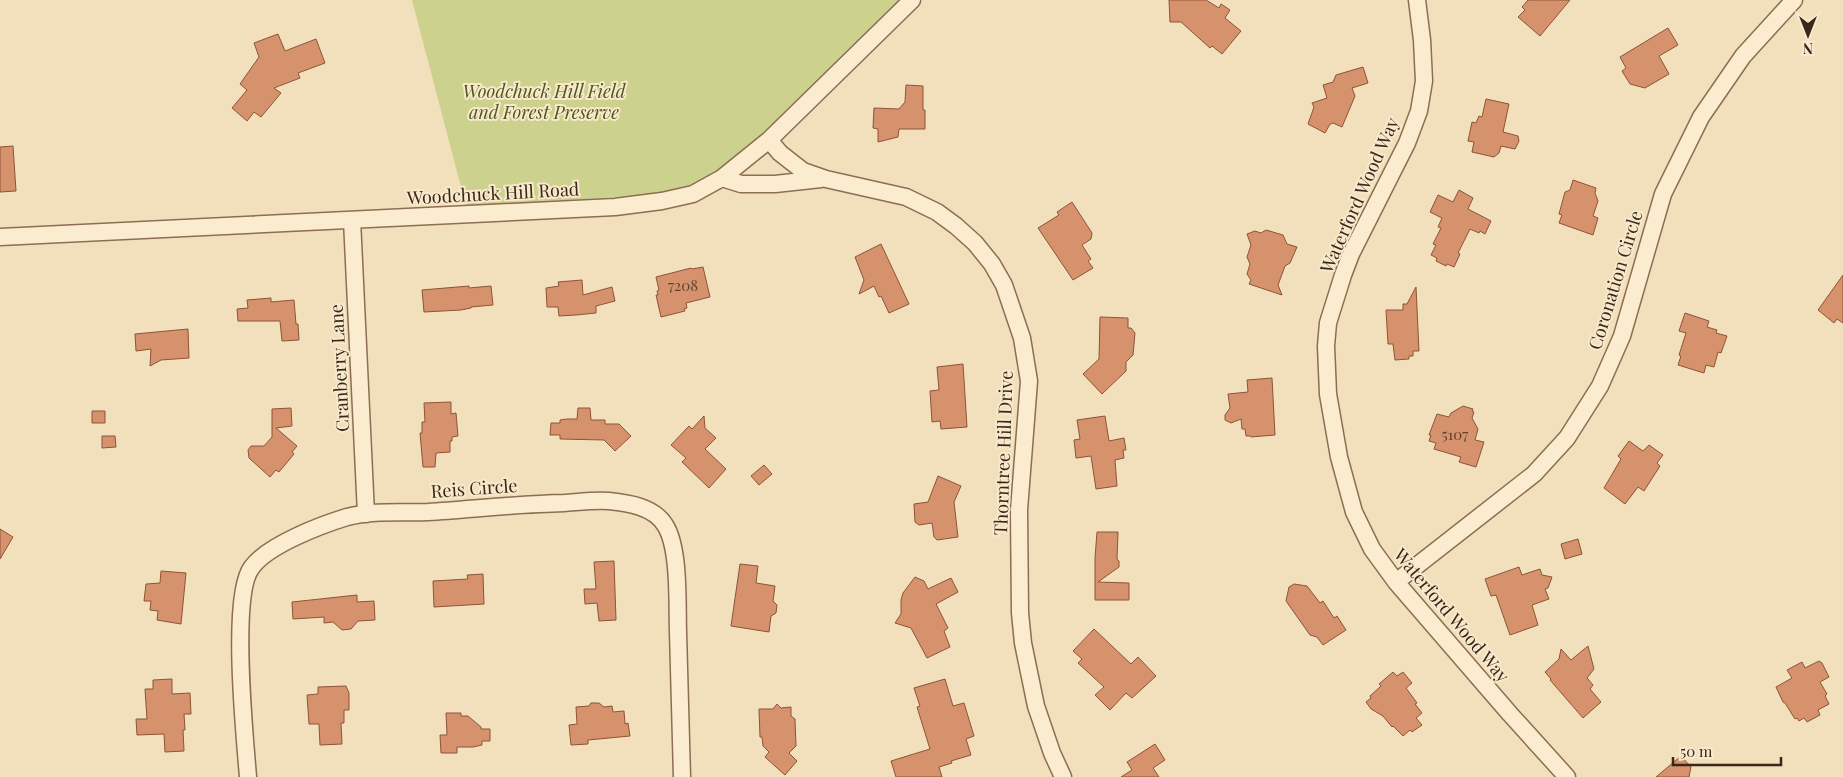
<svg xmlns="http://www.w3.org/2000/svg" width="1843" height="777" viewBox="0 0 1843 777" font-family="'Playfair Display',serif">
<rect width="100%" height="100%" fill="#f2dfbb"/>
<path fill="#cdd18e" d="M412,0H901L764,134L716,172L690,186L652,195L466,206Z"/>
<path fill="#d5926d" stroke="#8d5437" d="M1169,0H1206L1219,8L1221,4L1230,10L1225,18L1241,31L1222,54L1212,46L1210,48L1181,22H1170Z
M1528,0H1570L1540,36L1518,17L1525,10L1522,7Z
M1668,28L1678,45L1659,56L1669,74L1645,88L1630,84L1622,71L1626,68L1620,57Z
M278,34L285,51L316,39L325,63L298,73L300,78L274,88L281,93L261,117L254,112L247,121L232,108L247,90L240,84L259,57L254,43Z
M1363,67L1368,83L1352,88L1355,96L1342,127L1333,123L1331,124H1330L1325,133L1308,124L1314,107L1312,103L1327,98L1323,85L1333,82L1336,75Z
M906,85L923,86V110H925V129H899L898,137L878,142V129L873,128L874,108L899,109L905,102Z
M1486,99L1509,104L1503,132L1518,136L1519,141L1515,149L1501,146L1499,153L1494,157L1472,152L1474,142L1468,141L1472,122L1476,123L1479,116L1482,117Z
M13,146L16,191L0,192V147Z
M1573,180L1596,188L1595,193L1598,201L1593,216L1598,218L1593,235L1559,223L1562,215L1559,214L1565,192L1570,190Z
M1459,190L1473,198L1468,209L1491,221L1485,234L1480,231L1479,233L1470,229L1458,253L1460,254L1454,267L1447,264L1446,266L1436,261L1437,258L1431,255L1436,245L1433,244L1441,228L1438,227L1442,218L1430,212L1438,195L1453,202Z
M1072,202L1092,233L1091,239L1082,245L1091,259L1088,261L1093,268L1073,280L1038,228L1059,215L1057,212Z
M1266,230L1283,235L1287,244L1297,247L1290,263L1285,266L1278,285L1282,295L1249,284L1251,280L1247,274L1250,264L1247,257L1251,245L1247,234L1255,231L1261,233Z
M881,244L909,304L889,313L881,296L879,297L874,286L859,294L864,280L855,257Z
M703,267L710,297L686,303L687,308L684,309L685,311L661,317L656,295H658L657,291L659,290L656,277L691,268L692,269Z
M1843,275V323L1837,319L1834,323L1818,310Z
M582,280L583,295L612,287L615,301L596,306V313L576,315L559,316L558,307H547L546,288L559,286L558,282Z
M469,286V288L491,286L493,305L471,307V308L461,310L424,312L422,290Z
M1416,287L1419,351H1413V356H1409V359L1395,360L1393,344H1388L1386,310H1403V304H1407Z
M271,298V302L294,300L296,324H298L299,340L282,341L280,321H238L237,309L248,308L247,300Z
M1685,313L1709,321L1707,327L1717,330L1716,333L1727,336L1721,353L1718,352L1714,367L1706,365L1704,373L1678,365L1681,356L1679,355L1686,333L1679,331Z
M1100,317L1128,318V328H1131L1135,333L1133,355L1126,362V371L1102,394L1083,374L1099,359Z
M188,329L189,358L161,360L150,366L151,349L136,351L135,334Z
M963,364L967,427L941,429L940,421L932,422L930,391L939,390L937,367Z
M1272,378L1275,435L1251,437V436H1246L1245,429H1242L1241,419L1231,423L1225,420V415L1230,408L1228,394L1248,392L1247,380Z
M451,402V414L456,413L458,436L452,437V441H450V452L436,453L435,467H423L420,433H422V422H425L424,403Z
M1463,406L1473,409L1472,411L1474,412L1472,418L1478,429L1475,440L1484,442L1476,467L1459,462L1461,457L1434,449L1436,443L1429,441L1431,435H1429L1437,414L1449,417L1451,413Z
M291,408L292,426L276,428L297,446L292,452L294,454L279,472L276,470L270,477L249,458L248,450L251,446H264L272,437V409Z
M578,408H590L591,420H605V424H619L631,436L615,451L604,440L560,439V435H550L551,423H560V420L567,419H577Z
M92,411H105V423H92Z
M704,416L705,428L716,438L705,449L726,469L709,488L682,462L686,458L671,445L689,426L692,429Z
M1105,416L1109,441L1124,438L1126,450H1123L1124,458L1115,460L1117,486L1096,489L1091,456L1076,458L1074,440L1080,439L1077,420Z
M102,436H115L116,447L102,448Z
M1629,441L1643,451L1649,445L1663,455L1657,463L1660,466L1644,491L1638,487L1625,504L1604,488L1621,459L1618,456Z
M764,465L772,474L759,485L751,476Z
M938,476L961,486L954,502L958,537L937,540L934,537L932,523L919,525L915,522L914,504L928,502Z
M0,529L13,537L0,559Z
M1097,532H1118L1117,559L1119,561V567L1098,582L1129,583V600H1095V558Z
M1578,539L1582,554L1565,559L1561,544Z
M614,561L616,620L599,621L597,603L585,604L584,589H596L594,562Z
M740,564L758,566L756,583L775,586L773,601L777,605L776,613L771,616L769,632L731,626Z
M1519,567L1522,575L1540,569L1542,575L1552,577L1548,588L1545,589L1549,599L1532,605L1538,625L1510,635L1496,595L1491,596L1485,579Z
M161,571L186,573L181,624L157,620L158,611L150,610L151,601H144L146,584L160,583Z
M483,574L484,604L434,607L433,581L468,579L467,575Z
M915,577L924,581L928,589L951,578L958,592L936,604L948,628L944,631L950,647L927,658L911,628L895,623L901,614V600L903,593Z
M1294,584L1307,586L1320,603L1323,601L1334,618L1337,616L1346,630L1323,645L1317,637L1310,635L1286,601L1289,587Z
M357,595V602L374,601L375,620L358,621L351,629L342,630L333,622L324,623V617L293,619L292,602Z
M1094,629L1131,664L1138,657L1156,676L1132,698L1126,693L1110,710L1095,695L1104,687L1078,663L1082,659L1073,651Z
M1588,646L1594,669L1587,678L1593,685L1590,689L1601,702L1583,718L1550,680L1551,679L1545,672L1559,659L1561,649L1571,660Z
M1819,661L1822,663L1829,677L1820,682L1827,694L1825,696L1829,704L1818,710L1820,715L1807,722L1804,718L1799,721L1797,718L1795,719L1785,703L1783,702L1776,687L1792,678L1787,670L1802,662L1805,668Z
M1393,672L1397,676L1403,672L1412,683L1406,688L1417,703L1415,704L1422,713L1416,718L1422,725L1412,732L1410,730L1403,736L1393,726L1392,727L1383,716L1371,709L1366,702L1371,698L1370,696L1381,686L1379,684Z
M172,679V694L190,693L191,714H184L185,730H183L184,751L165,752L164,734L137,735L136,719H147L145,689H153V680Z
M945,679L953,706L964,703L974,736L966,739L971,755L951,761L952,763L939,767L942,777H896L891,761L930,749L917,707L920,706L914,688Z
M346,686L349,693V710H344V723H341L342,744L320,745L319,724H309L307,695L318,694V687Z
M591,703H599L604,707L612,706L613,712L624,711L625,724L628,723L630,736L588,740V744L571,745L569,725L577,724L576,707L589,706Z
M777,704L781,708L791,707V716L795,719L796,746L789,753L797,761L785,775L765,757L769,752L763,746L762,737H760L759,709H773Z
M446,713H461V716H468L481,727V729H490V741H482V745L473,747H457V753H441L440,735H447Z
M1155,744L1165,760L1153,768L1159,777H1121L1132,770L1127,762Z
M1681,756L1691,767L1689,777H1656Z"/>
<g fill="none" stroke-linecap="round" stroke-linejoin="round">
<g stroke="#8b6e53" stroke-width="19">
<path id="minor" d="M1417,0L1422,40L1424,81L1419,111L1407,143L1351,254L1343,275L1328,323L1326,346L1328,394L1339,457L1354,512L1372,549L1396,582L1510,714L1567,777
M769,140L780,153L803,171L826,179L906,197L937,212L956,226L975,243L992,264L1004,285L1022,338L1029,381L1019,510L1020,613L1023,643L1036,706L1052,753L1063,777
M722,178L741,184H775L821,179
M352,220L366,514
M0,237L615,207L662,201L693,194L722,178L769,140L912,0
M1396,582L1534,474L1567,438L1600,386L1622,336L1663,194L1701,117L1743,56L1794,0
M248,777C245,738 230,594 252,567C268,545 321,525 347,517C373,510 402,513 428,512C474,509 519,504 564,503C579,502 594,500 609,501C629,503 654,507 665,525C680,548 677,605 678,632C679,681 681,729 682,777"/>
</g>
<use href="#minor" stroke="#fceccf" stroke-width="16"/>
</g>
<g text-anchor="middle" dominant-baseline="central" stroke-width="4" stroke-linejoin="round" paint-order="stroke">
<g font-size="15" fill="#5f422f">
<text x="683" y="285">7208</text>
<text x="1455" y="434">5107</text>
</g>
<g font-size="18" font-style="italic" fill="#4c571e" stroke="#f9e9cb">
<text x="544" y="91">Woodchuck Hill Field<tspan x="544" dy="21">and Forest Preserve</tspan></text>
</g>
<g font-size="18" fill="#38271a" stroke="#f9e9cb">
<text transform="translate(493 193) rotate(-3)">Woodchuck Hill Road</text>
<text transform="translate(1359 195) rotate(-66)">Waterford Wood Way</text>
<text transform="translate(1615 280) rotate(-73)">Coronation Circle</text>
<text transform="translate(339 368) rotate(-93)">Cranberry Lane</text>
<text transform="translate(1003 453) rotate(-88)">Thorntree Hill Drive</text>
<text transform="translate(474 488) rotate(-4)">Reis Circle</text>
<text transform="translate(1452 615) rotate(50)">Waterford Wood Way</text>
</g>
</g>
<g transform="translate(1808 35) rotate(180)" stroke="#f9e9cb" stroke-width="4" paint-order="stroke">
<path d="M0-4L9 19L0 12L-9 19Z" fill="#38271a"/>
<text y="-8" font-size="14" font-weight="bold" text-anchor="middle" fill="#38271a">N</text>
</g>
<path d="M1673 757v8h108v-8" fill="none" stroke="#38271a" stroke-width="2.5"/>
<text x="1680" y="757" font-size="15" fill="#38271a" stroke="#f9e9cb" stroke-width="4" paint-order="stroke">50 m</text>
</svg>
